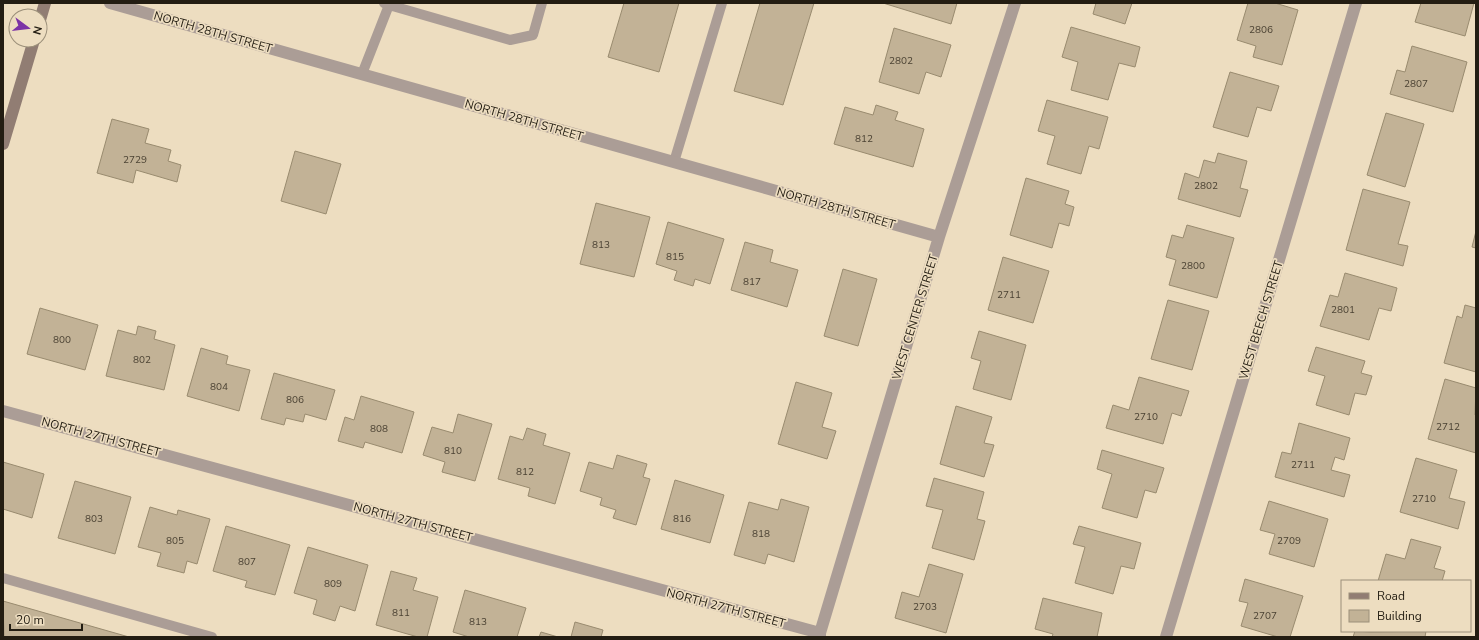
<svg xmlns="http://www.w3.org/2000/svg" width="1479" height="640" viewBox="0 0 1479 640" font-family="'Nunito Sans',sans-serif">
<rect width="100%" height="100%" fill="#edddc0"/>
<path fill="#c2b296" stroke="#998b6f" d="M624,3H679L659,72L608,57Z
M760,3H814L783,105L734,91Z
M883,3H957L951,24Z
M1096,3H1132L1125,24L1093,14Z
M1248,3H1275L1298,10L1282,65L1253,57L1256,46L1237,40Z
M1421,3H1474L1465,36L1415,22Z
M1071,27L1140,47L1135,67L1119,63L1108,100L1071,90L1078,62L1062,57Z
M894,28L951,45L941,77L926,72L919,94L879,82Z
M1412,46L1467,62L1453,112L1390,94L1397,70L1405,72Z
M1230,72L1279,86L1271,111L1257,107L1248,137L1213,127Z
M1047,100L1108,117L1099,149L1089,146L1081,174L1047,164L1055,136L1038,131Z
M876,105L898,112L895,120L924,129L913,167L834,144L845,107L873,115Z
M1386,113L1424,124L1405,187L1367,175Z
M112,119L149,129L145,143L171,150L168,161L181,165L177,182L136,170L133,183L97,173Z
M295,151L341,164L326,214L281,201Z
M1218,153L1247,161L1240,188L1248,190L1240,217L1178,199L1185,173L1199,178L1204,160L1215,163Z
M1026,178L1069,191L1065,204L1074,207L1069,226L1059,223L1052,248L1010,235Z
M1363,189L1410,202L1398,244L1408,246L1403,266L1346,250Z
M596,203L650,217L634,277L580,264Z
M668,222L724,239L710,284L695,279L693,286L674,280L677,271L656,264Z
M1187,225L1234,238L1217,298L1169,285L1176,260L1166,257L1172,235L1183,238Z
M1476,231V248L1472,247Z
M745,242L773,250L770,262L798,270L787,307L731,290Z
M1003,257L1049,271L1033,323L988,310Z
M843,269L877,279L858,346L824,336Z
M1345,273L1397,288L1391,311L1379,308L1369,340L1320,326L1330,295L1338,297Z
M1168,300L1209,311L1192,370L1151,359Z
M1465,305L1476,308V372L1444,363L1457,316L1462,318Z
M40,308L98,325L85,370L27,354Z
M138,326L156,331L154,339L175,345L164,390L106,376L118,330L136,335Z
M979,331L1026,345L1011,400L973,389L981,361L971,358Z
M1316,347L1365,361L1361,373L1372,376L1366,395L1355,393L1349,415L1316,405L1325,376L1308,371Z
M201,348L228,356L226,364L250,370L239,411L187,396Z
M274,373L335,390L326,420L305,414L303,422L286,418L284,425L261,419Z
M1139,377L1189,391L1181,416L1172,413L1163,444L1106,428L1113,405L1129,410Z
M1445,379L1476,388L1475,415H1476V453L1428,439Z
M796,382L832,393L822,427L836,431L827,459L778,444Z
M361,396L414,412L402,453L365,442L363,448L338,441L345,417L354,420Z
M956,406L992,417L984,443L994,445L984,477L940,464Z
M458,414L492,424L475,481L442,472L445,462L423,455L432,427L453,433Z
M1299,423L1350,438L1344,460L1335,457L1331,470L1350,475L1344,497L1275,477L1282,452L1291,454Z
M527,428L546,434L543,445L570,453L555,504L528,496L530,488L498,479L510,436L523,440Z
M1102,450L1164,468L1156,493L1145,490L1137,518L1102,508L1112,474L1097,469Z
M617,455L647,464L643,477L650,479L636,525L613,518L616,510L600,505L602,498L580,491L589,462L613,469Z
M1416,458L1457,470L1449,498L1465,502L1458,529L1400,512Z
M3,462L44,474L32,518L3,509Z
M934,478L984,492L977,519L985,521L974,560L932,548L943,510L926,506Z
M675,480L724,495L710,543L661,529Z
M75,481L131,497L115,554L58,538Z
M781,499L809,507L794,562L768,554L765,564L734,555L749,502L778,510Z
M1269,501L1328,519L1314,567L1269,554L1275,534L1260,530Z
M150,507L177,515L178,510L210,519L197,564L187,561L184,573L157,566L161,553L138,547Z
M226,526L290,545L275,595L245,587L247,581L213,571Z
M1079,526L1141,543L1134,569L1121,566L1113,594L1075,583L1085,547L1073,544Z
M1411,539L1441,547L1434,568L1445,571L1442,581H1378L1386,554L1405,559Z
M308,547L368,565L355,611L340,606L335,621L313,614L317,600L294,593Z
M929,564L963,574L946,633L895,618L902,592L919,597Z
M391,571L417,578L413,590L438,597L427,637H418L376,625Z
M1245,579L1303,596L1290,637H1278L1241,626L1248,603L1239,601Z
M465,590L526,608L517,637H469L453,632Z
M1043,598L1102,613L1097,637H1052L1053,634L1035,629Z
M3,601L129,637H4Z
M575,622L603,630L601,637H571Z
M1355,631L1371,632L1426,631L1425,637H1353Z
M541,632L558,637H539Z"/>
<g fill="none" stroke-linecap="round" stroke-linejoin="round">
<path stroke="#ab9d96" stroke-width="10" d="M388,3L389,5L510,40L533,35L542,3
M362,74L389,5L384,3
M674,162L722,3
M3,578L212,637"/>
<path stroke="#ab9d96" stroke-width="12" d="M110,3L939,237
M3,411L820,633
M820,637V633L939,237L1015,3
M1166,637L1356,3"/>
<path stroke="#917d73" stroke-width="12" d="M40,20L45,3
M3,144L34,40"/>
</g>
<g text-anchor="middle" dominant-baseline="central" stroke-width="3.5" stroke-linejoin="round" paint-order="stroke">
<g font-size="10" fill="#4b4233">
<text x="1261" y="30">2806</text>
<text x="901" y="61">2802</text>
<text x="1416" y="84">2807</text>
<text x="864" y="139">812</text>
<text x="135" y="160">2729</text>
<text x="1206" y="186">2802</text>
<text x="601" y="245">813</text>
<text x="675" y="257">815</text>
<text x="1193" y="266">2800</text>
<text x="752" y="282">817</text>
<text x="1009" y="295">2711</text>
<text x="1343" y="310">2801</text>
<text x="62" y="340">800</text>
<text x="142" y="360">802</text>
<text x="219" y="387">804</text>
<text x="295" y="400">806</text>
<text x="1146" y="417">2710</text>
<text x="1448" y="427">2712</text>
<text x="379" y="429">808</text>
<text x="453" y="451">810</text>
<text x="1303" y="465">2711</text>
<text x="525" y="472">812</text>
<text x="1424" y="499">2710</text>
<text x="94" y="519">803</text>
<text x="682" y="519">816</text>
<text x="761" y="534">818</text>
<text x="175" y="541">805</text>
<text x="1289" y="541">2709</text>
<text x="247" y="562">807</text>
<text x="333" y="584">809</text>
<text x="925" y="607">2703</text>
<text x="401" y="613">811</text>
<text x="1265" y="616">2707</text>
<text x="478" y="622">813</text>
</g>
<g font-size="12" fill="#231d12" stroke="#edddc0">
<text transform="translate(213 32) rotate(16)">NORTH 28TH STREET</text>
<text transform="translate(524 120) rotate(16)">NORTH 28TH STREET</text>
<text transform="translate(836 208) rotate(16)">NORTH 28TH STREET</text>
<text transform="translate(915 317) rotate(-73)">WEST CENTER STREET</text>
<text transform="translate(1261 320) rotate(-73)">WEST BEECH STREET</text>
<text transform="translate(101 437) rotate(15)">NORTH 27TH STREET</text>
<text transform="translate(413 522) rotate(15)">NORTH 27TH STREET</text>
<text transform="translate(726 608) rotate(15)">NORTH 27TH STREET</text>
</g>
</g>
<rect width="1479" height="640" fill="none" stroke="#231d12" stroke-width="8"/>
<rect x="1341" y="580" width="130" height="52" fill="#edddc0" stroke="#9c907a"/>
<rect x="1349" y="593" width="20" height="6" fill="#917d73" stroke="#9c907a"/>
<text x="1377" y="600" font-size="12" fill="#231d12">Road</text>
<rect x="1349" y="610" width="20" height="12" fill="#c2b296" stroke="#9c907a"/>
<text x="1377" y="620" font-size="12" fill="#231d12">Building</text>
<g transform="translate(28 28) rotate(105)"><circle r="19" fill="#edddc0" stroke="#9c907a"/>
<path d="M0-3L7 15L0 10L-7 15Z" fill="#7c33a6"/>
<text y="-6" font-size="11" font-weight="bold" text-anchor="middle" fill="#231d12">N</text>
</g>
<path d="M10 624v6h72v-6" fill="none" stroke="#231d12" stroke-width="2"/>
<text x="16" y="624" font-size="12" fill="#231d12" stroke="#edddc0" stroke-width="3" paint-order="stroke">20 m</text>
</svg>
